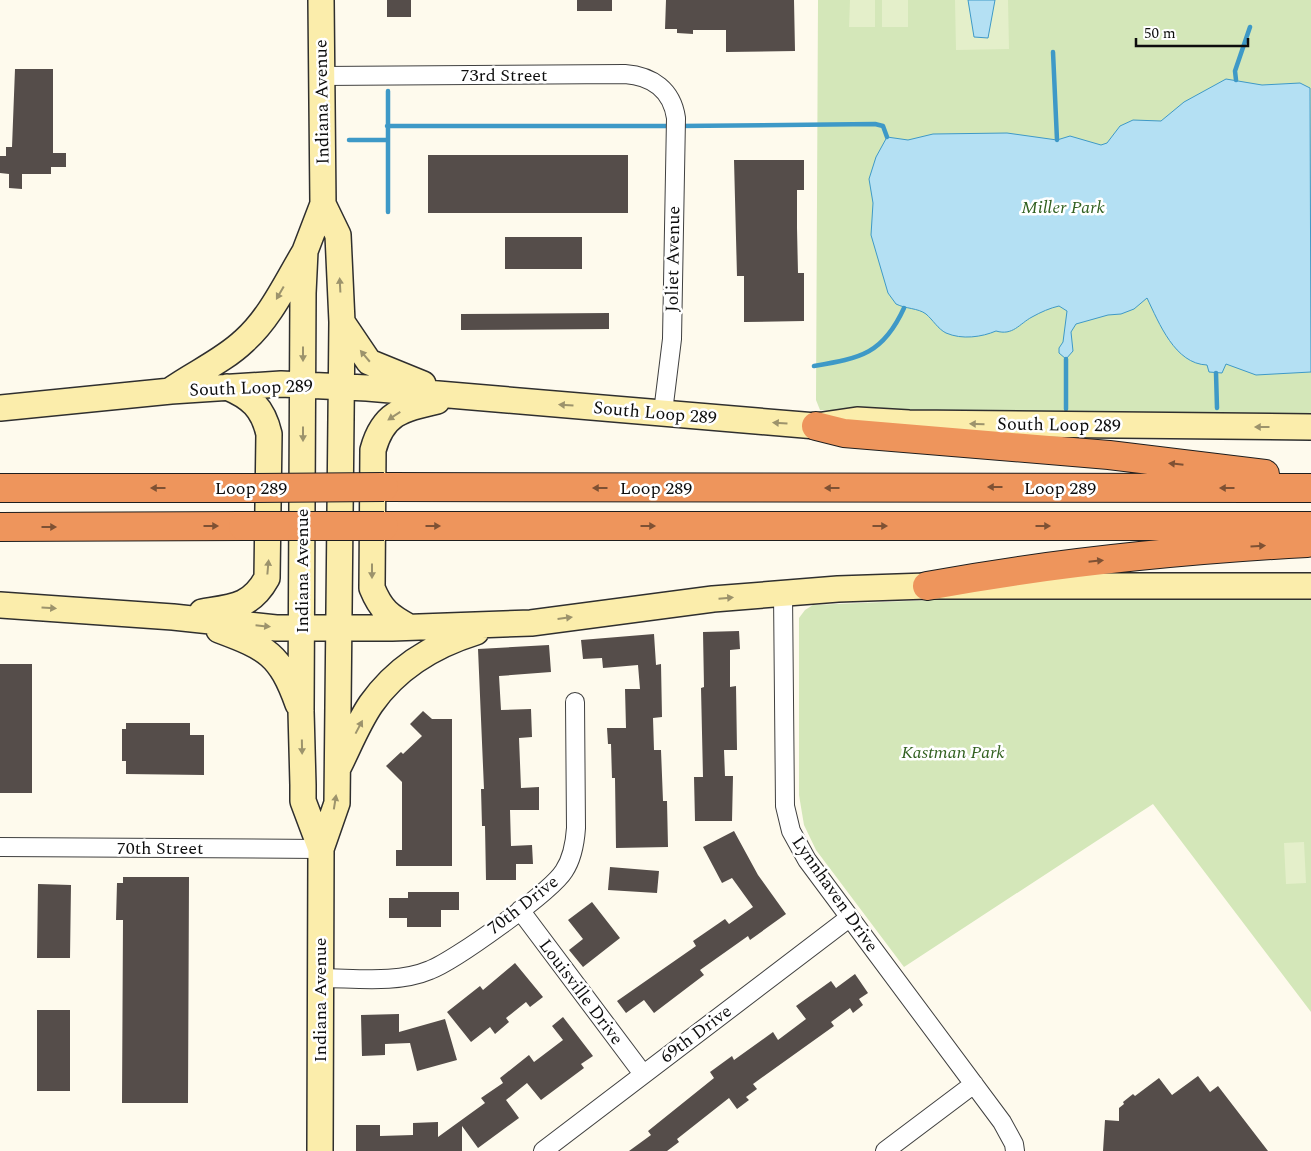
<svg xmlns="http://www.w3.org/2000/svg" width="1311" height="1151" viewBox="0 0 1311 1151" font-family="Spectral,serif">
<rect width="100%" height="100%" fill="#fefaed"/>
<path fill="#d4e7b9" d="M818,0H1311V414H909L820,410L816,400Z
M931,600H1311V1012L1153,804L904,967L816,850L804,825L799,795V618L805,610L813,605Z"/>
<path fill="#e4efca" d="M850,0H875V27H849Z
M882,0H908V27H882Z
M955,0H1008L1009,49L956,50Z
M1304,842L1306,883L1286,884L1284,843Z"/>
<path fill="#b4e0f3" stroke="#3e99c7" d="M968,0H995L988,38L974,37Z
M1226,79L1262,85L1300,83L1310,88L1311,372L1256,375L1226,364L1222,373L1209,372L1207,365C1175,364 1159,323 1147,298L1134,309L1121,314L1108,315L1076,324L1071,332L1073,351L1066,359L1059,353V348L1063,342L1067,311L1059,306C1050,308 1041,312 1032,317C1019,324 1013,336 996,331C982,337 962,340 946,333C938,329 933,320 926,314C918,308 906,309 896,304L888,293L871,235L873,203L869,179L876,157L887,137L908,140L933,134L1007,133L1057,140L1070,136L1101,145L1107,143L1120,126L1133,120L1161,121L1184,102Z"/>
<g fill="none" stroke-linecap="round" stroke-linejoin="round">
<path stroke="#3e99c7" stroke-width="4.5" d="M1053,52L1057,140
M1236,80L1235,71L1250,27
M388,91V212
M387,126H671
M679,126L875,124L883,126L887,137
M349,140H387
M1066,359V409
M814,366C861,358 883,354 904,308
M1216,373L1217,408"/>
</g>
<path fill="#554d4a" d="M387,0H411V17H387Z
M577,0H612V11H577Z
M666,0H794L795,51L726,52V30H693V34L677,33V29H665Z
M15,69H53V153H66V167H51V174H22V189L9,188V174L0,173V156H6V147H12Z
M428,155H628V213H428Z
M734,160H804V190H797V228L798,273H804V321L744,322V276H737Z
M505,237H582V269H505Z
M609,313V329L461,330V314Z
M739,631L740,649L730,650V687L736,686L737,750H724L725,776H733L732,821H695L694,777H703L701,688L704,687L703,632Z
M654,634L656,665L661,664L662,717L653,718L654,750H661L663,801H667L668,847L616,848L615,778H612L611,744H608L607,728H626L625,689H640L638,665L603,668L602,658L583,659L581,640Z
M549,645L551,672L499,676L501,710L531,709L532,737L519,738L521,788L539,787V810H510L511,846L532,845L533,864H516V880H486L485,826H482L481,789H484L478,649Z
M0,664H32V793H0Z
M423,711L432,719H452V866H396V850H402V782L386,766L401,752L403,754L422,736L410,724Z
M126,723H190V735H204V775L126,774V761H122V729H126Z
M734,831L758,875L786,914L750,940L748,936L700,970L704,975L654,1013L644,1000L626,1013L617,1001L696,946L693,941L725,919L729,924L753,907L732,878L722,883L703,847Z
M610,867L659,871L657,893L608,890Z
M123,877H189L188,1103H122L123,920H116L117,883H123Z
M38,884L71,885L70,958H37Z
M408,892H459V910H441V927H407V918H389V898H408Z
M592,902L620,938L583,967L569,950L583,939L568,920Z
M515,963L543,997L530,1007L526,1002L506,1018L509,1022L495,1034L490,1027L471,1042L447,1012L480,986L483,990Z
M855,974L868,993L859,999L863,1005L853,1013L850,1008L831,1022L834,1026L753,1084L757,1089L746,1097L749,1100L737,1109L729,1098L677,1139L679,1142L667,1151H629L651,1135L648,1131L714,1078L710,1072L732,1056L734,1060L773,1032L778,1040L806,1019L796,1006L831,981L836,988Z
M37,1010H70V1091H37Z
M399,1014V1032L445,1019L457,1060L417,1071L410,1043L385,1044V1055L362,1056L361,1015Z
M563,1017L593,1056L581,1064L584,1068L541,1100L527,1083L506,1100L519,1118L478,1148L462,1126V1151H356V1125H380V1136L413,1135V1123L438,1122V1137L485,1103L481,1098L503,1083L500,1078L529,1055L534,1062L563,1040L552,1026Z
M1198,1076L1210,1092L1218,1086L1268,1151H1103L1105,1120L1119,1121V1108L1124,1104L1123,1102L1133,1094L1135,1096L1159,1078L1172,1095Z"/>
<g fill="none" stroke-linecap="round" stroke-linejoin="round">
<g stroke="#404040" stroke-width="20">
<path id="street" d="M321,76L625,74C652,76 672,90 676,118L672,339L663,412
M783,593L785,806L791,831L807,860L1002,1122L1014,1144L1015,1151
M0,847L321,849
M520,910L643,1074
M320,978C355,978 397,984 430,970C454,961 551,892 564,871C572,859 575,843 576,828L575,702
M543,1151L849,918
M885,1151L974,1084"/>
</g>
<g stroke="#2f2f2f" stroke-width="28">
<path id="secondary" d="M342,322L369,362L423,384
M171,390C195,373 223,361 244,341C270,318 286,283 304,253
M0,408L171,391L281,384L367,388L816,426L857,420L909,423L1311,427
M0,605L173,617L276,628H392L531,623L713,599L838,589L927,586H1311
M202,612C233,607 251,607 267,578L269,434C263,408 251,397 227,387
M409,627C389,616 381,610 372,588L373,450C383,413 402,409 437,401
M219,630C267,648 280,654 298,704
M339,766C349,746 358,723 371,704C397,667 434,645 476,632
M321,849L303,801V785L301,711L303,293L305,251L323,204L321,0
M320,1151L321,849L337,803L342,322L338,235L323,204"/>
</g>
<g stroke="#1e1e1e" stroke-width="30">
<path id="highway" d="M816,426L844,433L1109,455L1265,474
M384,487L1311,488
M0,488H242
M384,526H1311
M0,527L243,526
M927,586C1052,563 1180,550 1307,543"/>
</g>
<use href="#street" stroke="#fff" stroke-width="18"/>
<use href="#secondary" stroke="#fbedab" stroke-width="25"/>
<use href="#highway" stroke="#ee955c" stroke-width="28"/>
<g stroke="#1e1e1e" stroke-width="30" stroke-linecap="butt">
<path id="highway-bridge" d="M242,488L384,487
M243,526H384"/>
</g>
<use href="#highway-bridge" stroke="#ee955c" stroke-width="28"/>
</g>
<defs><path id="oneway-solid" d="M-6-.8H1V-3.2L6.5 0L1 3.2V.8H-6Z" transform="scale(1.25)"/></defs>
<g fill="#9c936c">
<use href="#oneway-solid" transform="translate(340 285) rotate(-93)"/>
<use href="#oneway-solid" transform="translate(280 293) rotate(120)"/>
<use href="#oneway-solid" transform="translate(303 354) rotate(90)"/>
<use href="#oneway-solid" transform="translate(365 356) rotate(-130)"/>
<use href="#oneway-solid" transform="translate(566 405) rotate(-176)"/>
<use href="#oneway-solid" transform="translate(394 416) rotate(147)"/>
<use href="#oneway-solid" transform="translate(780 423) rotate(-176)"/>
<use href="#oneway-solid" transform="translate(977 424) rotate(-179)"/>
<use href="#oneway-solid" transform="translate(1262 427) rotate(180)"/>
<use href="#oneway-solid" transform="translate(303 434) rotate(90)"/>
<use href="#oneway-solid" transform="translate(268 567) rotate(-85)"/>
<use href="#oneway-solid" transform="translate(372 571) rotate(90)"/>
<use href="#oneway-solid" transform="translate(726 598) rotate(-5)"/>
<use href="#oneway-solid" transform="translate(49 608) rotate(4)"/>
<use href="#oneway-solid" transform="translate(565 618) rotate(-7)"/>
<use href="#oneway-solid" transform="translate(263 626) rotate(6)"/>
<use href="#oneway-solid" transform="translate(359 727) rotate(-62)"/>
<use href="#oneway-solid" transform="translate(302 747) rotate(89)"/>
<use href="#oneway-solid" transform="translate(335 802) rotate(-81)"/>
</g>
<g fill="#7e5134">
<use href="#oneway-solid" transform="translate(1176 464) rotate(-174)"/>
<use href="#oneway-solid" transform="translate(995 487) rotate(180)"/>
<use href="#oneway-solid" transform="translate(158 488) rotate(180)"/>
<use href="#oneway-solid" transform="translate(600 488) rotate(-180)"/>
<use href="#oneway-solid" transform="translate(832 488) rotate(180)"/>
<use href="#oneway-solid" transform="translate(1227 488) rotate(180)"/>
<use href="#oneway-solid" transform="translate(211 526)"/>
<use href="#oneway-solid" transform="translate(433 526)"/>
<use href="#oneway-solid" transform="translate(648 526)"/>
<use href="#oneway-solid" transform="translate(880 526)"/>
<use href="#oneway-solid" transform="translate(1043 526)"/>
<use href="#oneway-solid" transform="translate(49 527)"/>
<use href="#oneway-solid" transform="translate(1258 546) rotate(-3)"/>
<use href="#oneway-solid" transform="translate(1096 561) rotate(-6)"/>
</g>
<g text-anchor="middle" dominant-baseline="central" stroke-width="5" stroke-linejoin="round" paint-order="stroke">
<g font-size="18" fill="#0d0d0d" stroke="#fff">
<text x="504" y="75">73rd Street</text>
<text transform="translate(322 102) rotate(-91)">Indiana Avenue</text>
<text transform="translate(673 259) rotate(-89)">Joliet Avenue</text>
<text transform="translate(251 388) rotate(-2)">South Loop 289</text>
<text transform="translate(655 413) rotate(5)">South Loop 289</text>
<text transform="translate(1059 425) rotate(1)">South Loop 289</text>
<text x="251" y="488">Loop 289</text>
<text x="656" y="488">Loop 289</text>
<text x="1060" y="488">Loop 289</text>
<text transform="translate(302 571) rotate(-90)">Indiana Avenue</text>
<text x="160" y="848">70th Street</text>
<text transform="translate(835 894) rotate(55)">Lynnhaven Drive</text>
<text transform="translate(523 905) rotate(-38)">70th Drive</text>
<text transform="translate(581 992) rotate(53)">Louisville Drive</text>
<text transform="translate(320 1000) rotate(-90)">Indiana Avenue</text>
<text transform="translate(696 1034) rotate(-37)">69th Drive</text>
</g>
<g font-size="18" font-style="italic" fill="#326120" stroke="#fff">
<text x="1063" y="207">Miller Park</text>
<text x="953" y="752">Kastman Park</text>
</g>
</g>
<path d="M1136 38v8h112v-8" fill="none" stroke="#0d0d0d" stroke-width="2.5"/>
<text x="1144" y="38" font-size="15" fill="#0d0d0d" stroke="#ffffff" stroke-width="4" paint-order="stroke">50 m</text>
</svg>
